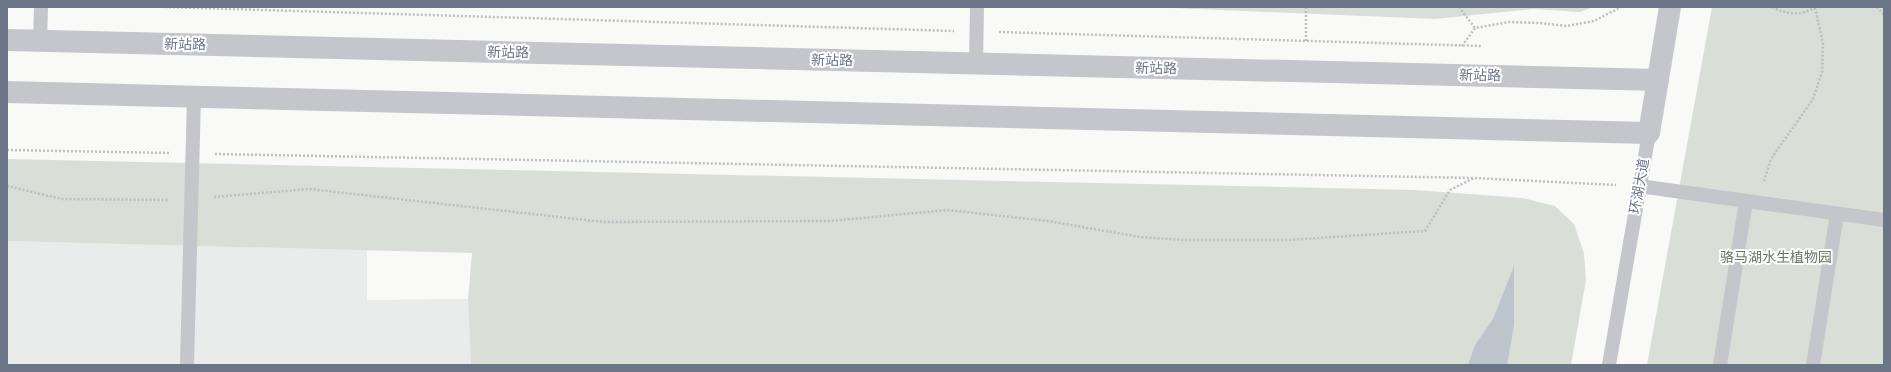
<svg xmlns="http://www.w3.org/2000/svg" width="1891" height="372" viewBox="0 0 1891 372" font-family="'PT Sans Narrow','Noto Sans SC',sans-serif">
<rect width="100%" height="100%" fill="#f9faf8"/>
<path fill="#eaebeb" d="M7,241L367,250V300L468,299L471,365H7Z"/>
<path fill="#d9ded7" d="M1150,7H1593L1580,12L1533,9L1435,19Z
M1712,7H1884V365H1647Z
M7,159L1415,190L1523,198L1555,206L1574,224L1584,253L1586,280L1571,365H471L468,299L472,253L7,241Z"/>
<path fill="#bdc4cb" d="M1514,266V325L1507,365H1468L1475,345L1493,319Z"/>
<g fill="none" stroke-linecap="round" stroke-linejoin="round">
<path stroke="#bcbec1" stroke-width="2.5" stroke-dasharray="2 2" stroke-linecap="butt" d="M165,7L954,31
M1187,7H1194
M1459,7L1475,28
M1772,7C1788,15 1801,16 1816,7
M1877,7L1884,15
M999,32L1482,46
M1306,41V7
M1462,46L1475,28L1509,22L1540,23L1567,26L1594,21L1621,7
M7,150L170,153
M215,154L1474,178
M1764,181L1771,159L1813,99L1822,72L1823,43L1815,8
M7,186L62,199L169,200
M214,197L309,189L604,222L830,221L947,210L1048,221L1140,237L1184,240H1287L1425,231L1450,190L1474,178L1616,185"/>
<path stroke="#c4c6cb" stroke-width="14" d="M40,41L41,7
M976,63L977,7
M1639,186L1884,220
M187,365L194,97
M1609,365L1649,133
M1720,365L1746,201
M1813,365L1837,214"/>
<path stroke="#c4c6cb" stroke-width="22" d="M7,40L1658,80
M7,92L1649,133L1670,7"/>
</g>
<g text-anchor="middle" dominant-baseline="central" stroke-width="4" stroke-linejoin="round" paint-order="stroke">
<g font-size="14" fill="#6b7587" stroke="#fff">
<text transform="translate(185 44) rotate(1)">新站路</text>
<text transform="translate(508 52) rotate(1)">新站路</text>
<text transform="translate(832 60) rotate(1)">新站路</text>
<text transform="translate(1156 68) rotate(1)">新站路</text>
<text transform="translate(1480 75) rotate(1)">新站路</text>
<text transform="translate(1639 186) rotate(-80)">环湖大道</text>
</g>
<g font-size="14" fill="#667965" stroke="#fff">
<text x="1776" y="257">骆马湖水生植物园</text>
</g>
</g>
<rect width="1891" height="372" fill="none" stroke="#6b7587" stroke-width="16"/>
</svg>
